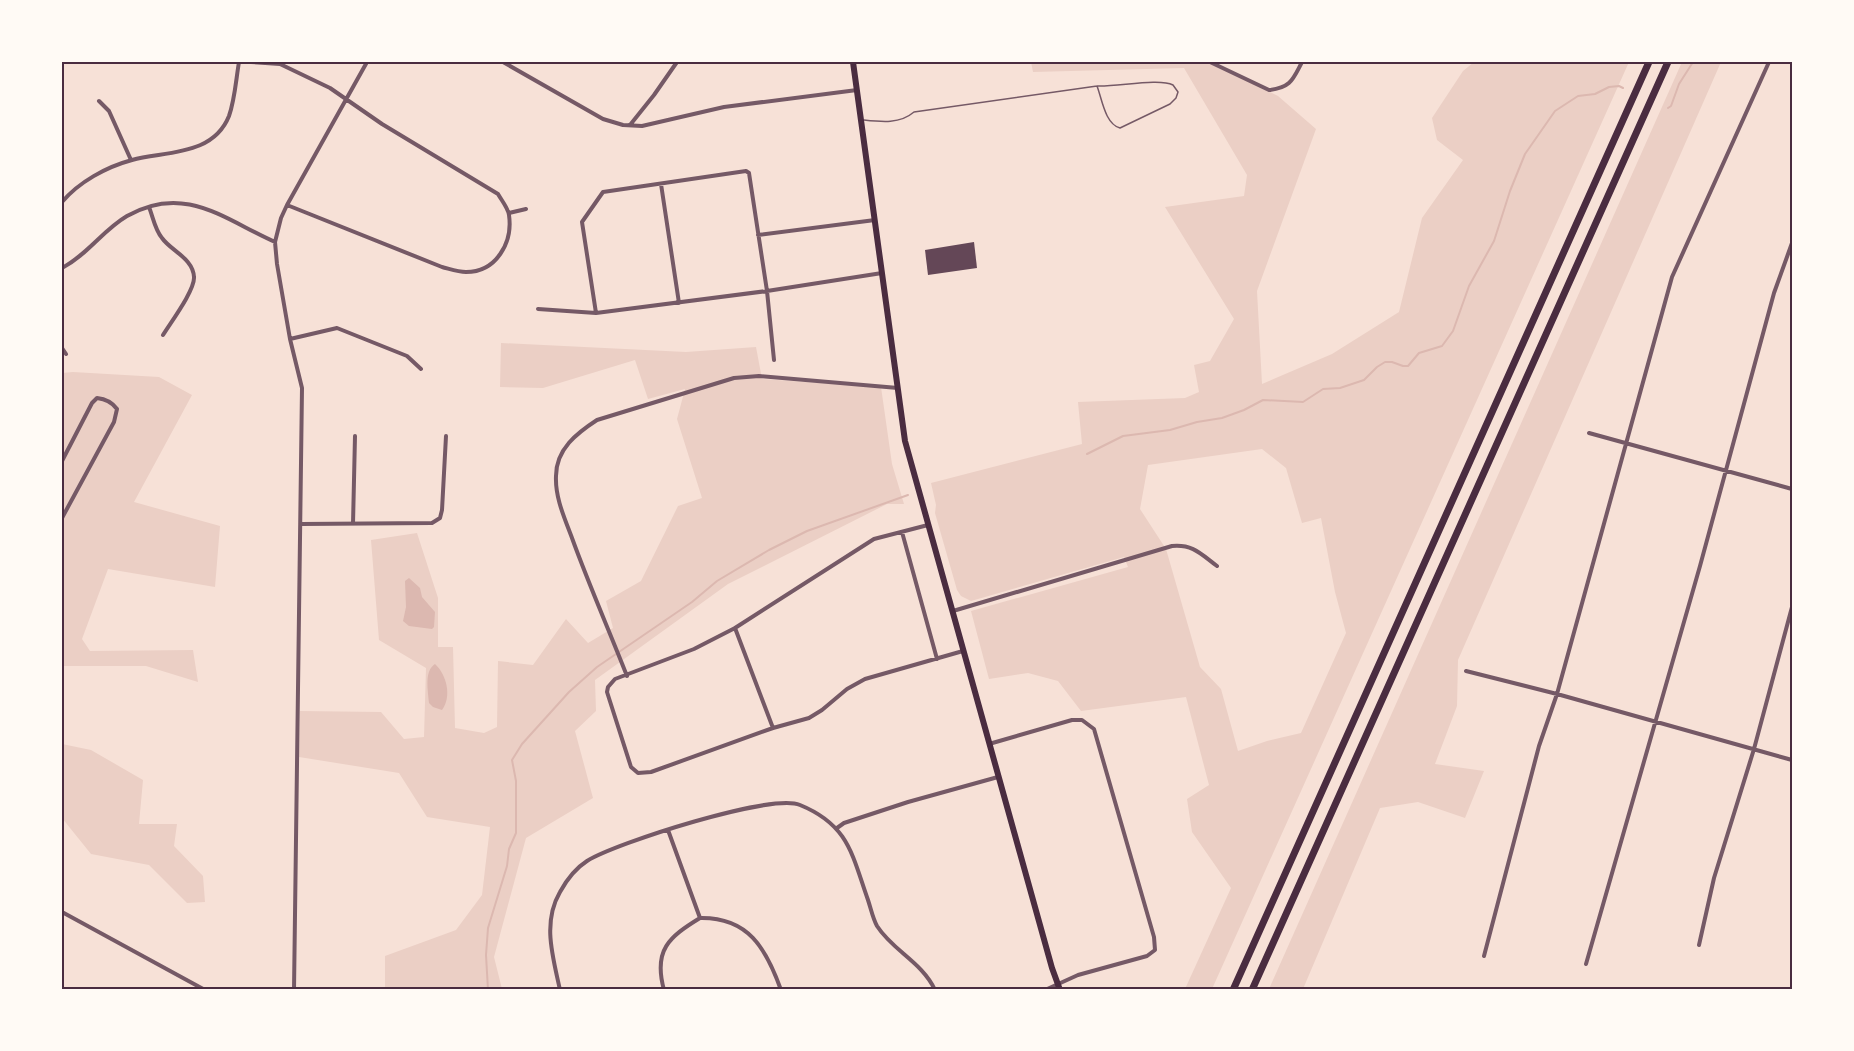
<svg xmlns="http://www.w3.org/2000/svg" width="1854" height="1051" viewBox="0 0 1854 1051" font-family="'Golos Text',sans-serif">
<rect width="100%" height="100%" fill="#f7e1d7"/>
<path fill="#ebcfc5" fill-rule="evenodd" d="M1031,62H1208L1278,96L1316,129L1257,291L1262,384L1332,354L1399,312L1422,218L1463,160L1437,140L1432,118L1463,71L1474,62H1629L1212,989H1185L1231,888L1192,832L1187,799L1209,785L1186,697L1081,711L1058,681L1028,673L989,679L971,611L1128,567L1124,557L971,601L961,596L957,590L935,513L936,505L931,483L1082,444L1078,402L1185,398L1199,392L1194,365L1210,361L1234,319L1165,207L1244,196L1247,175L1184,68L1033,72ZM1262,449L1286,468L1302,523L1321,518L1335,592L1346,633L1301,733L1267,741L1238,751L1221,689L1200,667L1166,549L1140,509L1148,465Z
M1682,62H1721L1458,660L1457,706L1435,764L1484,771L1465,818L1418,802L1380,808L1303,989H1269Z
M501,343L686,352L756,347L762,379L881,387L892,464L904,504H887L728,584L595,680L596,711L575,731L593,798L526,838L494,957L502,989H385V956L456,930L482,895L490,827L427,817L399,773L299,757L300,711L381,712L404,739L424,737L426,668L379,640L371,540L417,533L438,598V647H453L455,728L484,733L497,727L498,661L533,665L566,619L588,643L613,628L606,601L641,581L678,506L702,498L677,419L685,389L648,399L635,360L543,388L500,387Z
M73,372L159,377L192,395L134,502L220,526L215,587L108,569L82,639L90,651L193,650L198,682L146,666H62V373Z
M62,744L91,750L143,780L139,824H177L174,846L203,876L205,902L187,903L149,865L91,854L62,818Z"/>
<path fill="#dcb8b0" d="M409,578L420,588L422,597L435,612L434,627L432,629L409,626L403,621L406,607L405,581Z
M435,664C447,675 452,697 442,710L433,707L429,703C428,690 424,671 435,664Z"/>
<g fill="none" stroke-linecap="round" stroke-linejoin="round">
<path stroke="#dcb8b0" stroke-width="2" d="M1668,108L1671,106L1679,84L1693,62
M1087,454L1123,436L1170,430L1197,422L1222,418L1244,410L1263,400L1303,402L1323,389L1340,388L1364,380L1377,367L1385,362H1392L1403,366H1408L1419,353L1442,346L1453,331L1469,286L1494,241L1510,191L1525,154L1555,111L1578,96L1595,94L1609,87L1619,86L1623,88
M488,990L486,955L488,928L507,866L509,849L516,833V781L512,760L522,744L569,692L597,667L692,602L717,581L769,550L807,531L908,495"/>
</g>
<path fill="#644757" d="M974,242L977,268L928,275L925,250Z"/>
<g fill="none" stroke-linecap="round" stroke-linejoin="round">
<path stroke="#755966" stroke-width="1.5" d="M864,120C882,122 900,124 914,112L1097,86C1117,87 1159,78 1173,85L1178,92L1176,98L1170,104L1120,128C1105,124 1102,99 1097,86"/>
<path stroke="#755966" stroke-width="4" d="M251,62L280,64L330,88L382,124L498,194C502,201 508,208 509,215C513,243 496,272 466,272C458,272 450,269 442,267L287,205
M503,62L603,119L623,125L642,126L724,107L857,90
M1210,62L1269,90C1291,88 1293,79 1302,62
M99,101L109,111L131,160
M630,125L654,95L677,62
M661,184L679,303
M62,202C79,182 106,167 132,160C166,151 213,156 229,116C235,99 236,79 239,62
M149,207C153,217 155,230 162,238C171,251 193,258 194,277C195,290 171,322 163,335
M509,213L526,209
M758,235L875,220
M62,268C87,255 103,230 127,216C185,183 225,220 275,242
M538,309L596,313L767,291L882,273
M596,313L582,222L603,192L746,171L749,173L767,291L774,360
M290,339L337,328L407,356L421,369
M62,348L66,354
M1589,433L1792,489
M62,461L92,403L97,398C106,399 112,402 117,409L114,422L62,518
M301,524L432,523L440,518L442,510L446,436
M353,524L355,436
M902,532L937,659
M953,611L1172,546C1193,544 1201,554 1217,566
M735,628L694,649L615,679L608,687L607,692L631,767L638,773L651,772L773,728L809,718L822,710L847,689L865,679L963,651
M1466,671L1557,694L1792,760
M627,676C609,630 589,585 572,538C565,519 555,498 556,476C556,449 577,433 597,420L734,378L759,376L898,388
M773,728L735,628L874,539L928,525
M989,744L1072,720H1082L1094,729L1154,937L1155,950L1147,956L1078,975L1045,990
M837,828L844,823L908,802L998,777
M668,830L700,918
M62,912L205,990
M700,918C748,917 766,948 781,990
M1699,945L1714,878L1754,749L1792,607
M1484,956L1539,746L1557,694L1672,277L1769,62
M1586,964L1700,566L1774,293L1792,243
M294,990L302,388L290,339L277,264L275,242L281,218L287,205L367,62
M560,990C553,957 542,923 560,892C566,881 576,868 587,861C616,843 771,793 800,805C849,825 852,855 868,900C871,909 873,919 877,926C893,951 922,962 935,990
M664,990C653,950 669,937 700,918"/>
<path stroke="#4a2c40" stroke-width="6" d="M853,62L905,441L1052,968L1060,990"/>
<path stroke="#4a2c40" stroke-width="7" d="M1233,990L1649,62
M1252,990L1668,62"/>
</g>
<rect width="1854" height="1051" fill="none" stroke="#fffaf5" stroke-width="126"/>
<rect x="63" y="63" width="1728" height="925" fill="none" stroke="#4a2c40" stroke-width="2"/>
</svg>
